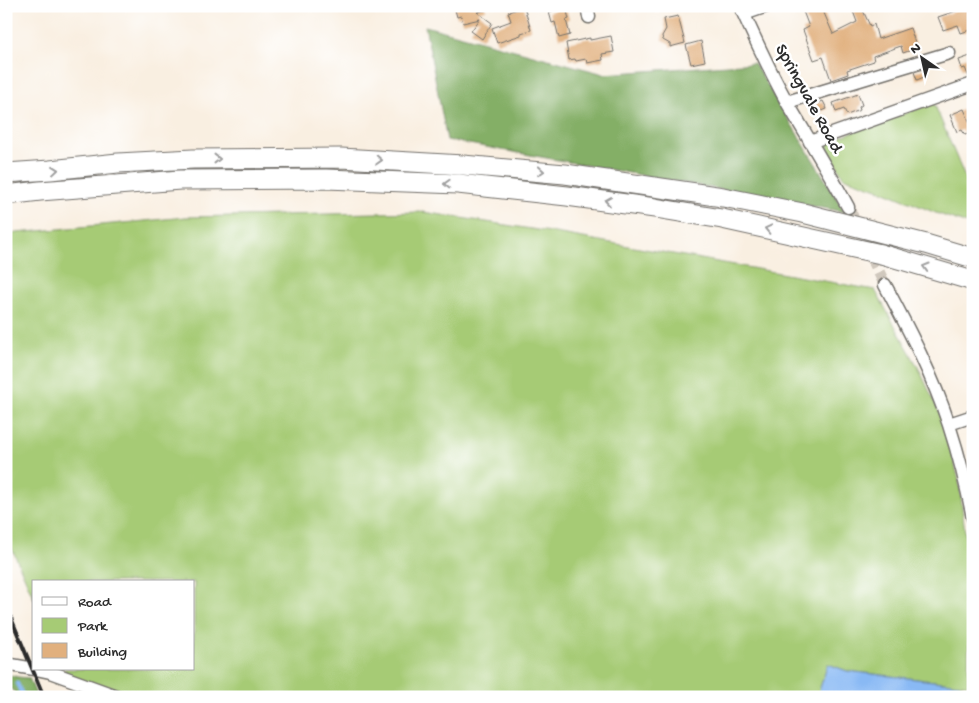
<svg xmlns="http://www.w3.org/2000/svg" width="979" height="703" viewBox="0 0 979 703" font-family="'Gochi Hand',sans-serif">
<rect width="100%" height="100%" fill="#fff"/>
<filter id="ink" filterUnits="userSpaceOnUse"><feTurbulence type="fractalNoise" baseFrequency=".02" numOctaves="2"/><feDisplacementMap in="SourceGraphic" scale="10" xChannelSelector="R" yChannelSelector="G"/><feConvolveMatrix kernelMatrix="1 2 1 2 8 2 1 2 1" color-interpolation-filters="sRGB"/></filter>
<filter id="wash" filterUnits="userSpaceOnUse"><feTurbulence type="fractalNoise" baseFrequency=".0096" numOctaves="4" result="noise"/><feDisplacementMap in="SourceGraphic" scale="20" xChannelSelector="R" yChannelSelector="G"/><feGaussianBlur stdDeviation="1.12" result="paint"/><feColorMatrix in="noise" values="0 0 0 0 0 0 0 0 0 0 0 0 0 0 0 0 0 1.4 0 .05"/><feComposite in="paint" operator="in"/></filter>
<g filter="url(#wash)">
<rect width="100%" height="100%" fill="#f9efe1"/>
<path fill="#a6cb75" stroke="#687b50" d="M934,103L973,197V226L936,213L880,190L843,177L825,142Z
M423,212L544,231L875,290L918,367L943,420L959,480L970,576L968,685L847,671L828,664L817,697H76L64,669H194V582H34V599L6,535V234L186,217Z"/>
<path fill="#84af66" stroke="#586d48" d="M425,26L604,74L754,63L845,212L447,140Z
M6,674L18,677L29,678L37,697H16L13,690L6,689Z"/>
<path fill="#89b9f4" stroke="#5a7290" d="M828,664L847,671L960,684L958,697H817Z"/>
<g fill="none" stroke-linecap="round" stroke-linejoin="round">
<path stroke="#89b9f4" stroke-width="4" d="M17,683L23,697"/>
</g>
<g id="blocks">
<path fill="#e1b07e" d="M454,6H485L486,10L477,12L492,23L482,39L471,31L480,19L463,23L461,16L457,17Z
M801,6H821L833,34L857,22L851,6H861L870,26L874,24L878,39L910,28L917,48L903,53L901,46L873,56L874,61L847,70L848,74L831,80L823,57L814,60L803,30L809,27Z
M524,7L531,30L521,33V35L497,43L492,28L511,21L508,12Z
M564,7V9L566,8L569,19L566,20L570,35L559,38L555,22L552,23L549,12Z
M968,7L973,21V29L961,33L958,25L943,30L938,17Z
M678,16L685,43L670,47V44L663,40L662,36L666,29L664,19Z
M611,36L614,52L602,54L603,60L587,63L586,59L576,61L575,59L569,60L566,43L590,38V40Z
M701,41L705,61L691,64L686,45Z
M973,55V76L969,77L965,68L962,69L959,60Z
M924,69L926,76L917,80L914,72Z
M858,94L862,105L859,107L860,110L847,115L844,109L836,112L833,103Z
M823,101L827,109L817,113L814,105Z
M964,109L970,123L973,121V132L965,135L962,130L957,132L950,115Z"/>
</g>
</g>
<g filter="url(#ink)">
<use href="#blocks" fill-opacity="0" stroke="#73706b" stroke-width="1"/>
<g fill="none" stroke-linecap="round" stroke-linejoin="round">
<path stroke="#d0c8bd" stroke-width="12" stroke-dasharray="12 6" stroke-linecap="butt" d="M848,207L885,285"/>
<g stroke="#73706b" stroke-width="15">
<path id="minor" d="M587,6L589,17
M740,6C755,39 770,72 788,104C808,138 829,172 848,207
M744,14L767,6
M787,102L949,53
M810,142L973,84
M885,285C909,330 933,376 949,425C959,456 967,487 973,518
M949,424L973,416
M6,664L34,669
M36,669L50,672L119,697"/>
</g>
<g stroke="#73706b" stroke-width="21">
<path id="highway" d="M6,173L50,170L118,163L193,159L341,158L463,165L565,174L723,197L803,213L926,244L973,258
M6,195L40,191L180,180L326,179L458,184L567,196L655,208L722,219L881,254L973,281"/>
</g>
<use href="#minor" stroke="#fff" stroke-width="12"/>
<use href="#highway" stroke="#fff" stroke-width="19"/>
<path stroke="#2b2b2b" stroke-width="4" d="M6,606L44,697"/>
</g>
<defs><path id="oneway-chevron" d="M-2-3.5L2.5 0L-2 3.5" fill="none" stroke-width="1.6" stroke-linecap="round" stroke-linejoin="round" transform="scale(1.25)"/></defs>
<g stroke="#a0a0a0">
<use href="#oneway-chevron" transform="translate(217 159)"/>
<use href="#oneway-chevron" transform="translate(379 160) rotate(3)"/>
<use href="#oneway-chevron" transform="translate(55 170) rotate(-6)"/>
<use href="#oneway-chevron" transform="translate(541 171) rotate(5)"/>
<use href="#oneway-chevron" transform="translate(447 184) rotate(-178)"/>
<use href="#oneway-chevron" transform="translate(608 201) rotate(-172)"/>
<use href="#oneway-chevron" transform="translate(768 229) rotate(-167)"/>
<use href="#oneway-chevron" transform="translate(926 267) rotate(-164)"/>
</g>
</g>
<g text-anchor="middle" dominant-baseline="central" stroke-width="5" stroke-linejoin="round" paint-order="stroke">
<g font-size="18" fill="#2b2b2b" stroke="#fff">
<text transform="translate(808 99) rotate(61)">Springvale Road</text>
</g>
</g>
<rect width="979" height="703" fill="none" stroke="#fff" stroke-width="25"/>
<rect x="32" y="580" width="162" height="90" fill="#ffffff" stroke="#aaaaaa"/>
<rect x="42" y="597" width="25" height="8" fill="#ffffff" stroke="#aaaaaa"/>
<text x="78" y="606" font-size="15" fill="#2b2b2b">Road</text>
<rect x="42" y="618" width="25" height="15" fill="#a6cb75" stroke="#aaaaaa"/>
<text x="78" y="630" font-size="15" fill="#2b2b2b">Park</text>
<rect x="42" y="643" width="25" height="15" fill="#e1b07e" stroke="#aaaaaa"/>
<text x="78" y="656" font-size="15" fill="#2b2b2b">Building</text>
<g transform="translate(922 58) rotate(326)" stroke="#ffffff" stroke-width="4" paint-order="stroke">
<path d="M0-4L9 19L0 12L-9 19Z" fill="#2b2b2b"/>
<text y="-8" font-size="14" font-weight="bold" text-anchor="middle" fill="#2b2b2b">N</text>
</g>
</svg>
